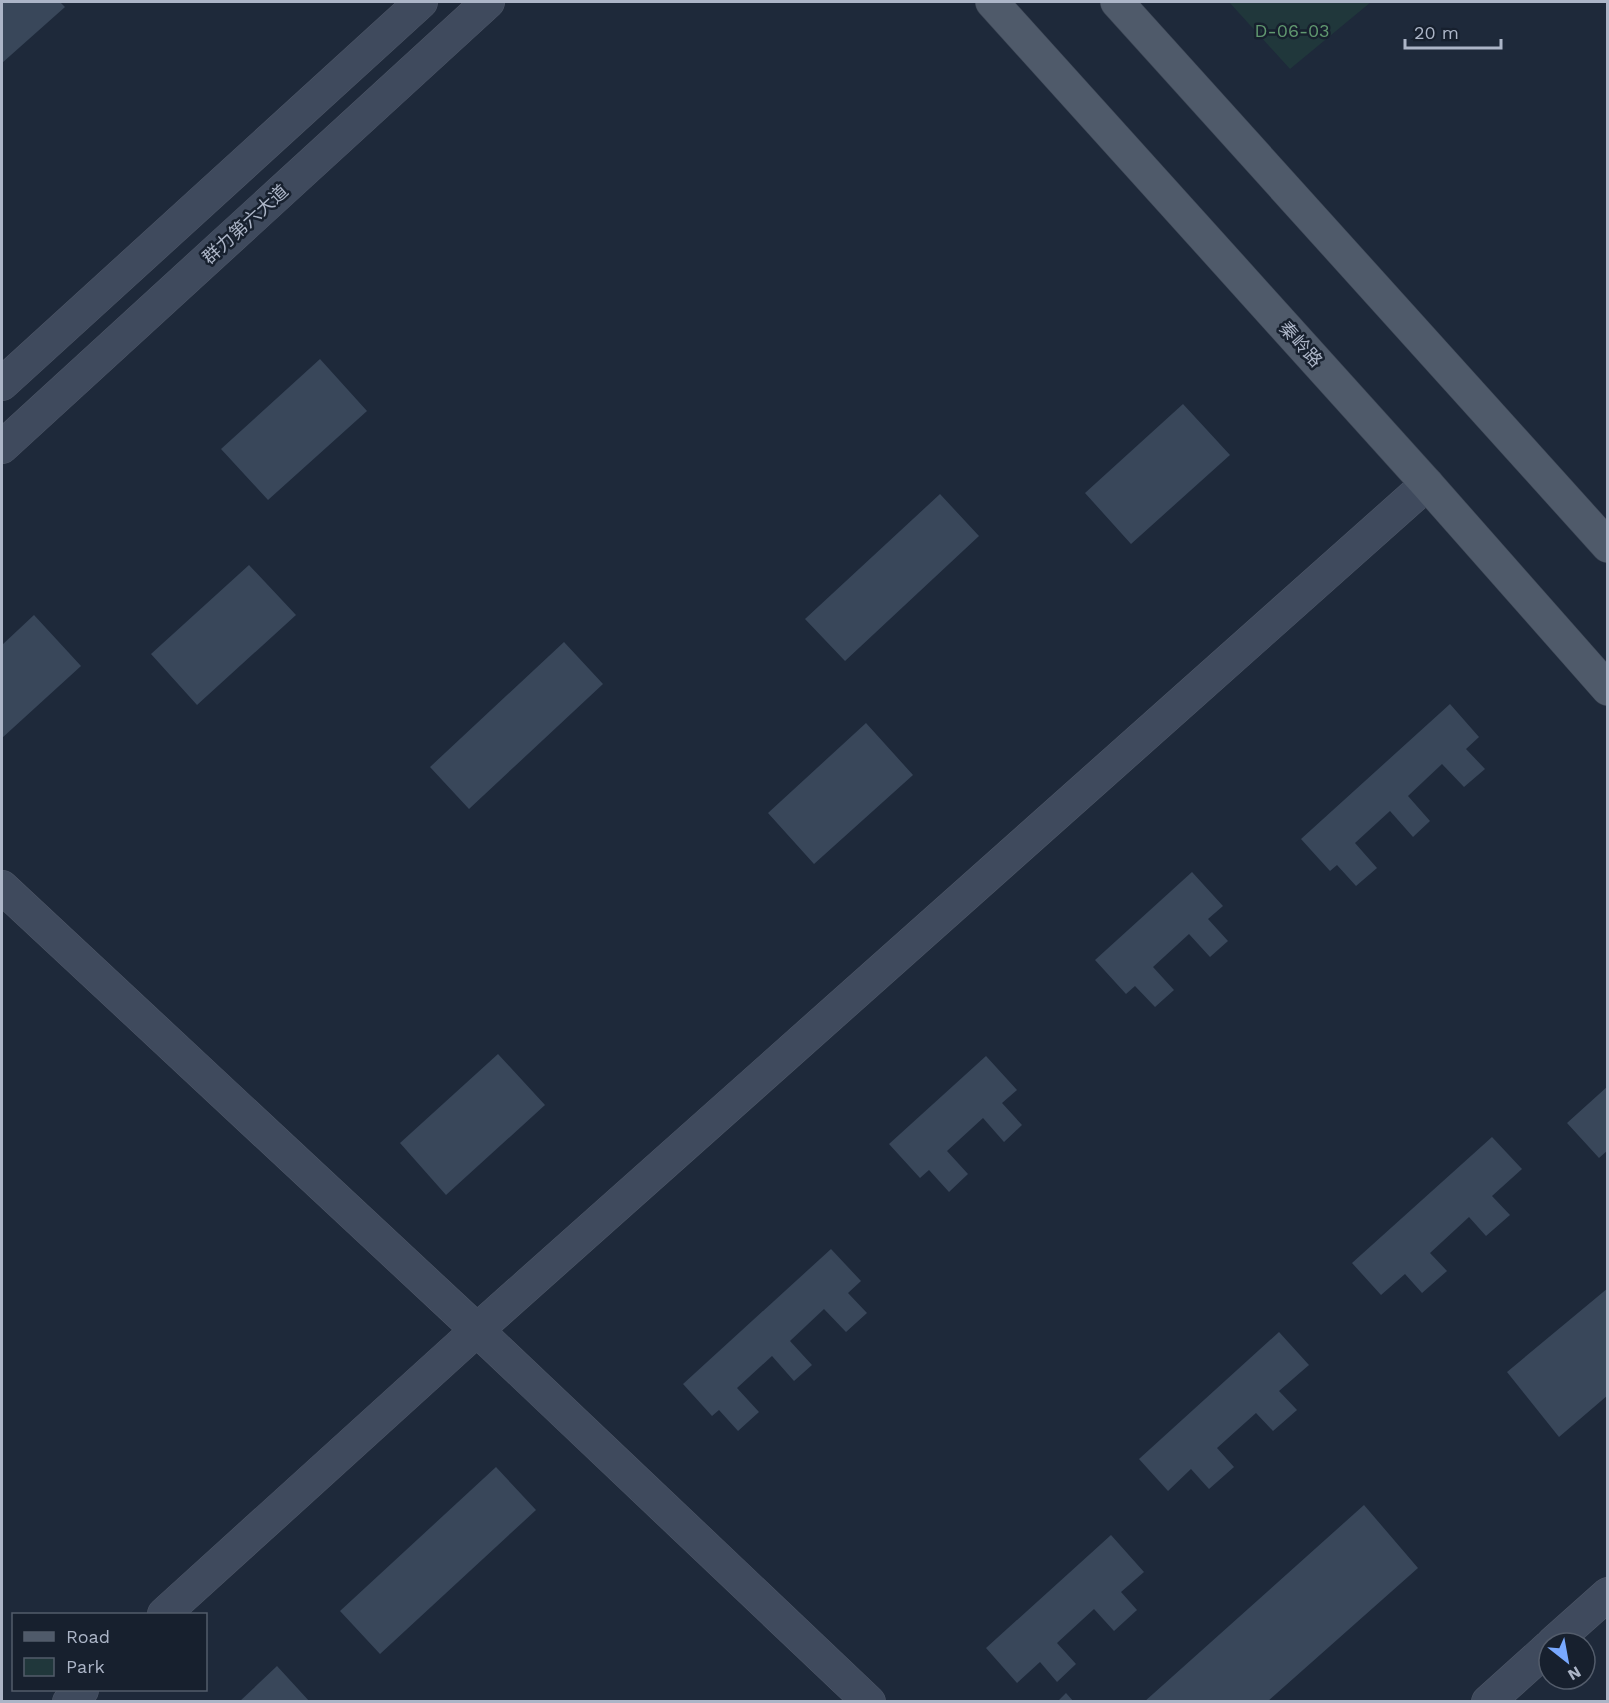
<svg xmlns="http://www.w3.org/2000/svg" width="1609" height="1703" viewBox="0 0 1609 1703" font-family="'Work Sans','Noto Sans SC',sans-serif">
<rect width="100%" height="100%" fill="#1e293a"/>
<path fill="#20373b" d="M1229,2H1371L1290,69Z"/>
<path fill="#39475a" d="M2,2H60L65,7L2,63Z
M320,359L367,411L268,500L221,449Z
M1183,404L1230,455L1131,544L1085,493Z
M940,494L979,536L845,661L805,619Z
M249,565L296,615L197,705L151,654Z
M34,615L81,666L2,738V645Z
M564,642L603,684L469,809L430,767Z
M1450,704L1479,737L1466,749L1485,769L1464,787L1442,764L1408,796L1430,821L1413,837L1390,811L1355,843L1377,868L1356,886L1337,865L1330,871L1301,839Z
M866,723L913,775L814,864L768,813Z
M1192,872L1223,906L1208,919L1228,941L1210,957L1189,934L1153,967L1174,990L1155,1007L1135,986L1126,994L1095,960Z
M498,1054L545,1105L446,1195L400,1143Z
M986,1056L1017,1090L1002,1103L1022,1125L1004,1142L983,1118L947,1151L968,1174L949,1192L929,1170L920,1178L889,1144Z
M1608,1086V1150L1599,1158L1567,1123Z
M1492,1137L1522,1169L1492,1196L1510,1215L1486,1236L1469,1217L1430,1253L1447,1271L1422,1293L1405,1274L1381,1295L1352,1263Z
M831,1249L861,1281L848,1293L867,1313L846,1332L824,1309L790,1341L812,1365L794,1381L772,1356L737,1388L759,1412L738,1431L719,1410L712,1416L683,1384Z
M1608,1288V1395L1559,1437L1507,1372Z
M1279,1332L1309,1365L1279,1391L1297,1410L1273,1431L1256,1413L1217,1448L1234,1467L1209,1489L1191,1469L1168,1491L1139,1459Z
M496,1467L536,1510L380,1654L340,1611Z
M1364,1505L1418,1568L1267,1702H1144Z
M1111,1535L1144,1572L1121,1592L1137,1610L1114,1631L1094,1609L1057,1643L1076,1664L1057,1682L1040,1662L1017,1683L986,1648Z
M277,1666L310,1702H239Z
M1066,1693L1074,1702H1057Z"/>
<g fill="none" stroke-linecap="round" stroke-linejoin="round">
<g stroke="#4f5868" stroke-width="34">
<path id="secondary" d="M2,384L421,2
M2,447L488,2
M2,887L477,1330L869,1702
M164,1614L477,1330L1427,484
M1553,1643L1608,1594
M69,1702L82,1690
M1488,1702L1549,1647"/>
</g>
<g stroke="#3b4453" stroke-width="34">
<path id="primary" d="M992,2L1427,484L1608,689
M1117,2L1608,546"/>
</g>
<use href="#secondary" stroke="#3f4a5d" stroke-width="33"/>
<use href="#primary" stroke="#4f5a6a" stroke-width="33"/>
</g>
<g text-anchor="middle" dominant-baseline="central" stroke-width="5" stroke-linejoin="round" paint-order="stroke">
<g font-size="18" fill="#619970" stroke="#17202e">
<text x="1292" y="30">D-06-03</text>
</g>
<g font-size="18" fill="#acb5c7" stroke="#17202e">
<text transform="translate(245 224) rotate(-42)">群力第六大道</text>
<text transform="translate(1301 344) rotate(48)">秦岭路</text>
</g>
</g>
<rect width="1609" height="1703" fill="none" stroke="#acb5c7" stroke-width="6"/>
<rect x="12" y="1613" width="195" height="78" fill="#17202e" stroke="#535c6b" stroke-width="1.5"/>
<rect x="24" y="1632" width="30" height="9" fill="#4f5a6a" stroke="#535c6b" stroke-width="1.5"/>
<text x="66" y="1643" font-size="18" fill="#acb5c7">Road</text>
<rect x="24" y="1658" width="30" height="18" fill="#20373b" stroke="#535c6b" stroke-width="1.5"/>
<text x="66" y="1673" font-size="18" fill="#acb5c7">Park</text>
<g transform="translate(1567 1661) rotate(149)"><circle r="28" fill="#17202e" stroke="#535c6b" stroke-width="1.5"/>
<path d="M0-4.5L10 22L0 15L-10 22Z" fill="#79a9ff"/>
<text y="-9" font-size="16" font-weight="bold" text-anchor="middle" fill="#acb5c7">N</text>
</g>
<path d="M1405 39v9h96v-9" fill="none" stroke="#acb5c7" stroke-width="3"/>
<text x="1414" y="39" font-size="18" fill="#acb5c7" stroke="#17202e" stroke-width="4.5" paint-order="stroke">20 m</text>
</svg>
